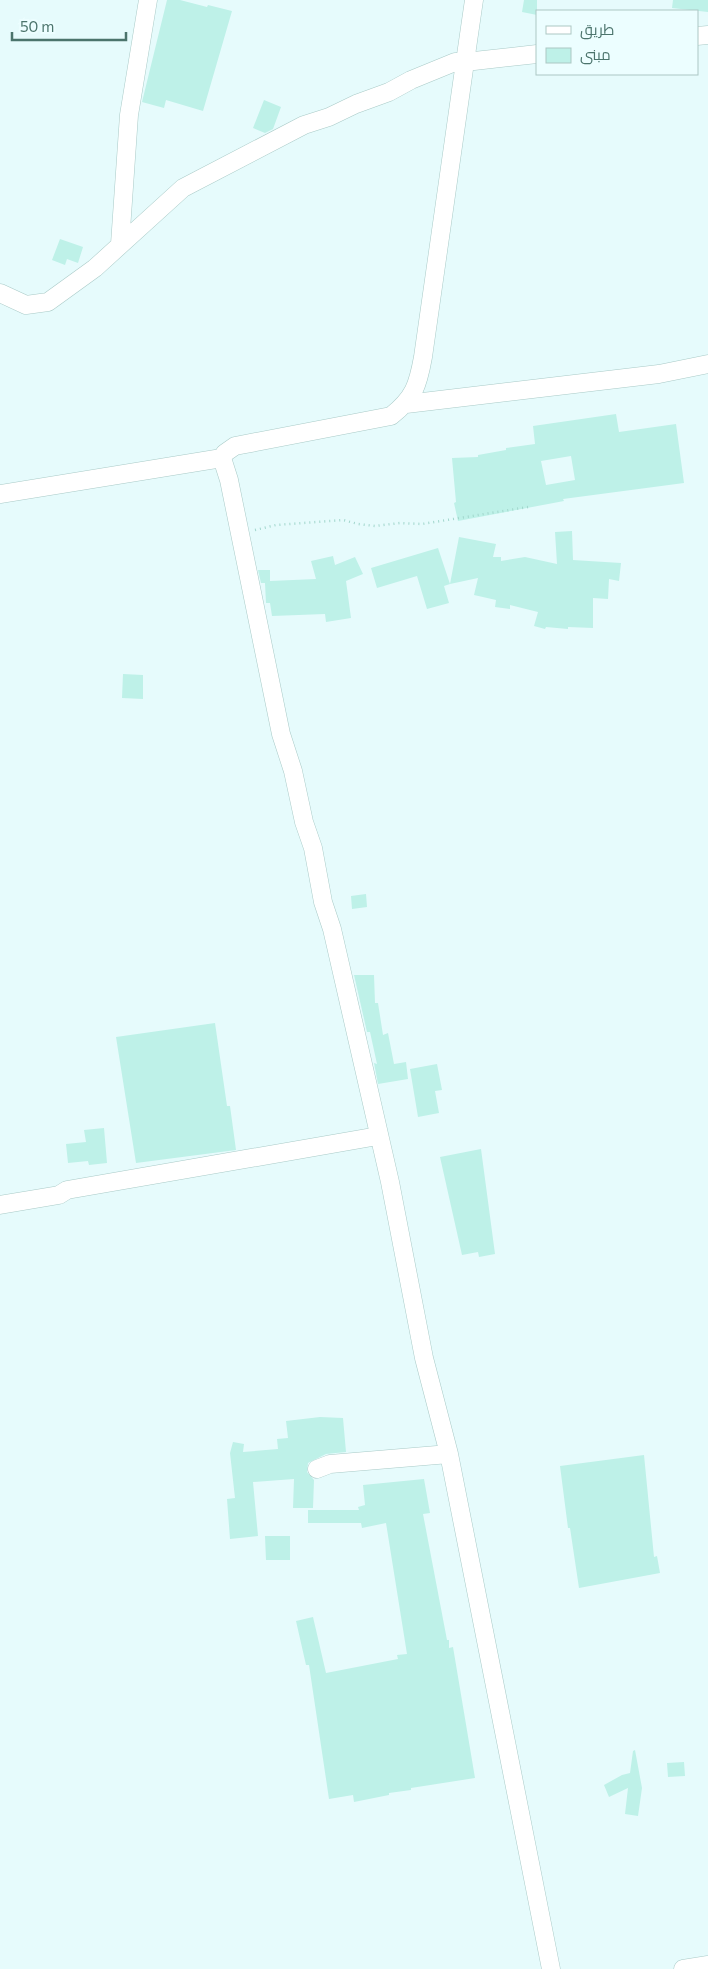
<svg xmlns="http://www.w3.org/2000/svg" width="708" height="1969" viewBox="0 0 708 1969" font-family="Commissioner,Cairo,sans-serif">
<rect width="100%" height="100%" fill="#e6fbfc"/>
<path fill="#bef1e8" fill-rule="evenodd" d="M167,0H180L207,7L208,5L232,11L203,111L166,100L164,108L142,102Z
M524,0H537V15L522,12Z
M673,0H708V12L672,8Z
M264,100L281,107L273,129L265,133L253,128Z
M60,239L83,247L78,263L67,259L65,265L52,260Z
M616,414L619,432L676,424L684,483L563,499L564,501L458,521L454,503L456,502L452,458L478,457V455L506,450V448L535,444L533,426ZM571,456L575,480L546,485L541,461Z
M572,531L573,560L621,563L619,581L609,579L608,599L593,598V628L568,627V629L546,627L545,629L534,626L538,612L510,605V609L495,607L496,600L474,595L478,578L450,584L459,537L496,544L493,557H501V561L525,557L557,564L555,532Z
M438,548L450,584L444,586L449,603L427,609L417,576L377,588L371,568Z
M333,556L335,565L355,557L363,574L346,581L351,618L326,622L325,614L272,616L270,603H266L265,583H261L258,570H270V581L316,579L311,561Z
M123,674L143,675V699L122,698Z
M366,894L367,907L352,909L351,896Z
M354,975H374L375,1003H378L383,1035L388,1033L394,1064L406,1062L408,1079L378,1084L374,1063L377,1064L370,1032H367Z
M215,1023L227,1106H230L236,1150L136,1163L116,1037Z
M437,1064L442,1090L435,1091L439,1113L418,1117L410,1069Z
M104,1128L107,1163L89,1165L88,1161L68,1163L66,1144L86,1142L84,1130Z
M481,1149L495,1254L479,1257L478,1252L462,1255L440,1157Z
M320,1417L343,1418L346,1452L326,1454L308,1463L307,1472L314,1480L313,1508H293L294,1479L253,1482L258,1536L230,1539L227,1499L235,1498L230,1453L233,1442L244,1444L243,1452L278,1449L277,1439L288,1438L286,1421Z
M644,1455L654,1557L657,1556L660,1573L579,1588L570,1528H568L560,1466Z
M424,1479L430,1513L423,1514L447,1640H449V1648L453,1647L475,1778L411,1788V1790L389,1793V1795L354,1802L353,1795L329,1799L309,1665H306L296,1621L313,1617L326,1673L398,1659L397,1655L407,1654L386,1523L362,1528L361,1523H308V1510H359L358,1507L365,1505L363,1485Z
M265,1536H290V1560H266Z
M635,1750L642,1788L638,1816L625,1814L628,1788L609,1797L604,1785L622,1775L630,1773L633,1751Z
M684,1762L685,1776L668,1777L667,1763Z"/>
<g fill="none" stroke-linecap="round" stroke-linejoin="round">
<g stroke="#a9cac7" stroke-width="19">
<path id="minor" d="M474,0L465,62L537,54
M697,36L708,35
M120,244L129,115L148,0
M0,293L26,305L48,302L95,268L183,188L304,125L329,117L356,104L389,92L411,80L455,62H465L423,357C418,385 414,398 391,416L235,446L225,453L222,458L229,480L281,734L293,771L304,822L313,848L323,902L332,929L390,1182L424,1358L449,1454L551,1969
M406,404L659,374L708,364
M0,494L222,458
M0,1205L59,1195L67,1190L378,1136
M317,1469L330,1464L449,1454
M683,1969L708,1965"/>
</g>
<path stroke="#a1d6cc" stroke-width="2.5" stroke-dasharray="1 4" stroke-linecap="butt" d="M255,530L276,525L343,520L358,524L375,526L400,523L422,524L528,507"/>
<use href="#minor" stroke="#fff" stroke-width="18"/>
</g>
<rect x="536" y="10" width="162" height="65" fill="#ecfeff" stroke="#acc7c4"/>
<rect x="546" y="26" width="25" height="8" fill="#ffffff" stroke="#acc7c4"/>
<text x="580" y="35" font-size="15" fill="#4b746c">طريق</text>
<rect x="546" y="48" width="25" height="15" fill="#bef1e8" stroke="#acc7c4"/>
<text x="580" y="60" font-size="15" fill="#4b746c">مبنى</text>
<path d="M12 32v8h114v-8" fill="none" stroke="#4b746c" stroke-width="2.5"/>
<text x="20" y="32" font-size="15" fill="#4b746c" stroke="#ecfeff" stroke-width="4" paint-order="stroke">50 m</text>
</svg>
